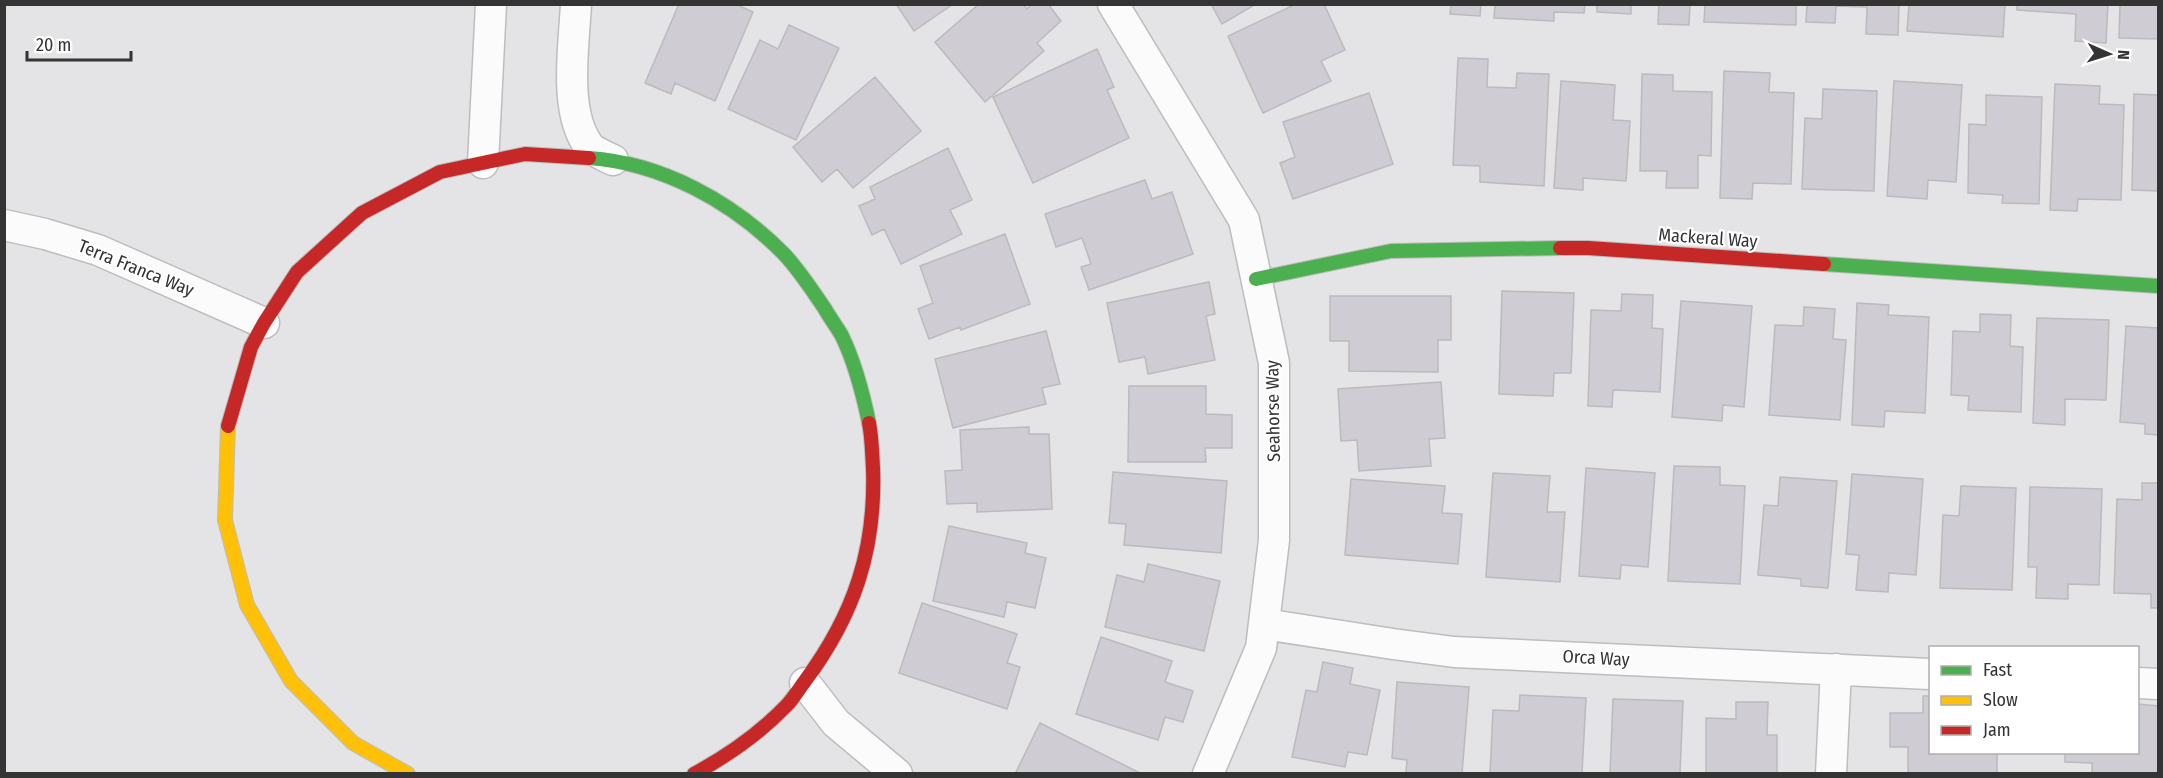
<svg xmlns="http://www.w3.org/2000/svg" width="2163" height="778" viewBox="0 0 2163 778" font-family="'Fira Sans Condensed',sans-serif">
<rect width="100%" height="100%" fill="#e4e3e5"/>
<path fill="#cfccd3" stroke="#bbbabc" stroke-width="1.5" d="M679,4H735L753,12L715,101L675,83L671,94L645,83Z
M896,4H953L914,31Z
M979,4H1023L1027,9L1032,4H1048L1061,21L1037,43L1044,51L985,102L935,42Z
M1211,4H1256L1222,24Z
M1296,4H1324L1345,50L1321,61L1331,81L1263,113L1228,36Z
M1451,4H1481L1480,16L1450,14Z
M1495,4H1585L1584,13L1554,12V21L1494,18Z
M1597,4H1631V14L1597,12Z
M1659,4H1690L1689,25L1658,24Z
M1705,4H1796V25L1704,22Z
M1807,4H1899L1898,35L1866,34L1867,7L1836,6L1835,23L1806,22Z
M1909,4H2005L2003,37L1907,31Z
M2017,4H2108L2106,43L2075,41L2076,14L2017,10Z
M2120,4H2158V39L2119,38Z
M789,25L839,48L796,140L728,109L760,40L778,49Z
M1097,49L1114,87L1107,90L1129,138L1033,183L993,97Z
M1458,58L1488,59L1487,87L1516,88L1517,73L1549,74L1544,186L1480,182V166L1453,165Z
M1724,71L1770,73L1769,92L1794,93L1791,184L1753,183L1752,199L1720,198Z
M1642,74L1673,75V91L1712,92L1711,156L1698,155V188H1666L1667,171H1640Z
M875,77L921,131L853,188L837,169L822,182L793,147Z
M1561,81L1615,85L1613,120L1630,121L1626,181L1583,178V190L1554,188Z
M1894,81L1962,85L1956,182L1928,180L1927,199L1887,196Z
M2055,84L2100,86L2099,104L2124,105L2121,200L2078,199L2077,211L2050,210Z
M1823,89L1877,91L1874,191L1802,189L1805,118L1822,119Z
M1369,93L1393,164L1293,199L1280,163L1295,157L1283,122Z
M2134,94L2158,95V191L2132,190Z
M1986,95L2042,97L2039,204L2002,203L2003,195L1968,193L1969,124L1986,125Z
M948,148L972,200L950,210L962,234L901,264L884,229L872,235L859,206L875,199L870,187Z
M1145,180L1152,199L1172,192L1193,254L1089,290L1081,267L1091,264L1082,238L1056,247L1045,214Z
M1005,234L1030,304L961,330L960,327L929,339L918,309L933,303L920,266Z
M1209,282L1215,314L1206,316L1215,360L1148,374L1145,357L1119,362L1107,303Z
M1502,291L1574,293L1571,373H1554L1553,396L1499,394Z
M1622,294L1653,295L1652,328L1663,329L1660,392L1613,390L1612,407L1588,406L1591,310L1621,311Z
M1330,296H1451V340H1438V372L1349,371V341H1330Z
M1681,301L1752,306L1744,407L1723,405L1722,421L1672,417Z
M1857,303L1889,305L1888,315L1929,317L1925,413L1885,411L1884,427L1852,425Z
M1804,307L1835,309L1833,339L1846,340L1840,420L1769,415L1775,325L1803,326Z
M1980,314L2011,315L2010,346L2023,347L2021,412L1968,410L1969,396L1951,395L1953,331L1980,332Z
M2037,318L2109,320L2106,400L2065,399V425L2033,423Z
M2126,326L2158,328V435L2145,434V424L2120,422Z
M1046,331L1060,384L1042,388L1046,404L953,428L935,359Z
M1441,382L1445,438L1429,439L1431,466L1359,471L1357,440L1341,441L1338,389Z
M1129,386H1206V414L1232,415V448H1205L1206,462H1128Z
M1029,427V434H1049L1052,509L977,512V503L947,504L945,471L962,470L960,430Z
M1674,466L1720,467V485L1745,486L1740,584L1668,581Z
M1586,468L1655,473L1648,567L1621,565L1620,579L1579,576Z
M1113,472L1227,481L1221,553L1124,545L1126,524L1109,523Z
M1493,473L1550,476L1547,512H1565L1560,582L1486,577Z
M1852,474L1923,479L1916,575L1889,573L1888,592L1856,590L1859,555L1846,554Z
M1780,477L1837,481L1828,588L1801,586V579L1758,575L1764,505L1778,506Z
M1351,479L1445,486L1442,513L1462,514L1458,564L1345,555Z
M2142,483H2158V608H2151V594L2114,593L2117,499L2142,500Z
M1961,486L2016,488L2012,590L1940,588L1943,515L1959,516Z
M2030,487L2102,489L2099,585L2068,584V599L2036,598L2037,567H2028Z
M949,526L1027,543L1025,553L1046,558L1035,608L1007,602L1004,617L933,601Z
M1148,564L1220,581L1204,651L1105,627L1117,575L1144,582Z
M922,603L1017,634L1007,663L1020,667L1007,709L899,673Z
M1101,637L1172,661L1165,682L1193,691L1183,722L1165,717L1158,740L1076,714Z
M1323,662L1353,668L1350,684L1380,690L1367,755L1348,752L1345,767L1292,757L1306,690L1317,692Z
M1397,682L1469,687L1462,774H1406L1407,760L1392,758Z
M1520,695L1586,698L1582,774H1490L1493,710L1519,711Z
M1923,696H1930V752H1997V774H1908V747H1890V713H1923Z
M1613,699L1683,701L1680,774H1610Z
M1736,702H1768L1767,735H1777V774H1706V718L1736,719Z
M2138,704L2158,706V774H2092V763L2065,762V752H2138Z
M1040,723L1142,774H1015Z"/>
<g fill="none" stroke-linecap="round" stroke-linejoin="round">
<g stroke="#bebdbe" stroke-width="33">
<path id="street" d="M576,4C574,45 563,112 589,146C594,152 605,156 613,160
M1113,4L1244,220L1274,363V540L1261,648L1208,774
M483,163L491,4
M4,225L45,234L98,250L264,323
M1264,624L1393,644L1454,652L1930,674
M805,683L836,723L897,774
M2138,683L2158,684
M1831,774L1836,669"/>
</g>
<g stroke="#bebdbe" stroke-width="16">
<path id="fast" d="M589,158C662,163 733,202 784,254C800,271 812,290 825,309C830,318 837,327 842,336C855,363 863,394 869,423
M1824,264L2158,286
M1256,279L1391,251L1560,248"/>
</g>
<g stroke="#bebdbe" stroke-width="16">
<path id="slow" d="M228,426L225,520L247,605L291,681L353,743L408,774"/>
</g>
<g stroke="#bebdbe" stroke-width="16">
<path id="jam" d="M1560,248H1588L1824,264
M228,426L251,347L264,323L297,272L362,213L440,172L525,154L589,158
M694,774C727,756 760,733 786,706C793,699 799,689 805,681C854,615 876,550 873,468C872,453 872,438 869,423"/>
</g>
<use href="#street" stroke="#fbfbfb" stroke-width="30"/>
<use href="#fast" stroke="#4caf50" stroke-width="14"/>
<use href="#slow" stroke="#ffc107" stroke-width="14"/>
<use href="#jam" stroke="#c62828" stroke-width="14"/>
</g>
<g text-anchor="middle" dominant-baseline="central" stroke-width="4.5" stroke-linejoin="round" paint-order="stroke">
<g font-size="18" fill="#353435" stroke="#fff">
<text transform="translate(1708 238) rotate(4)">Mackeral Way</text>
<text transform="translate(136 268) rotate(22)">Terra Franca Way</text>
<text transform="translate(1273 411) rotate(-91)">Seahorse Way</text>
<text transform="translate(1596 658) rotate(3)">Orca Way</text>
</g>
</g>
<rect width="2163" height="778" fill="none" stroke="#353435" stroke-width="12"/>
<rect x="1929" y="646" width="210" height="108" fill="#ffffff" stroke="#aeaeae" stroke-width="1.5"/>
<rect x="1941" y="666" width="30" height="9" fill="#4caf50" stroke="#aeaeae" stroke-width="1.5"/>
<text x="1983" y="676" font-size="18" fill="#353435">Fast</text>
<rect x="1941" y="696" width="30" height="9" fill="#ffc107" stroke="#aeaeae" stroke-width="1.5"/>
<text x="1983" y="706" font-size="18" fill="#353435">Slow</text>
<rect x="1941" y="726" width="30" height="9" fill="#c62828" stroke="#aeaeae" stroke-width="1.5"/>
<text x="1983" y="736" font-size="18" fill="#353435">Jam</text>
<g transform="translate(2109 54) rotate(93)" stroke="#ffffff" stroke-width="4.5" paint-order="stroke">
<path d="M0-4.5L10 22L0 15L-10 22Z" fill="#353435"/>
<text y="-9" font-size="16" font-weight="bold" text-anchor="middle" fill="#353435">N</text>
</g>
<path d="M27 51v9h104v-9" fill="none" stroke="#353435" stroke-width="3"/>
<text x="36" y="51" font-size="18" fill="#353435" stroke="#ffffff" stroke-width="4.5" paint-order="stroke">20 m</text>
</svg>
